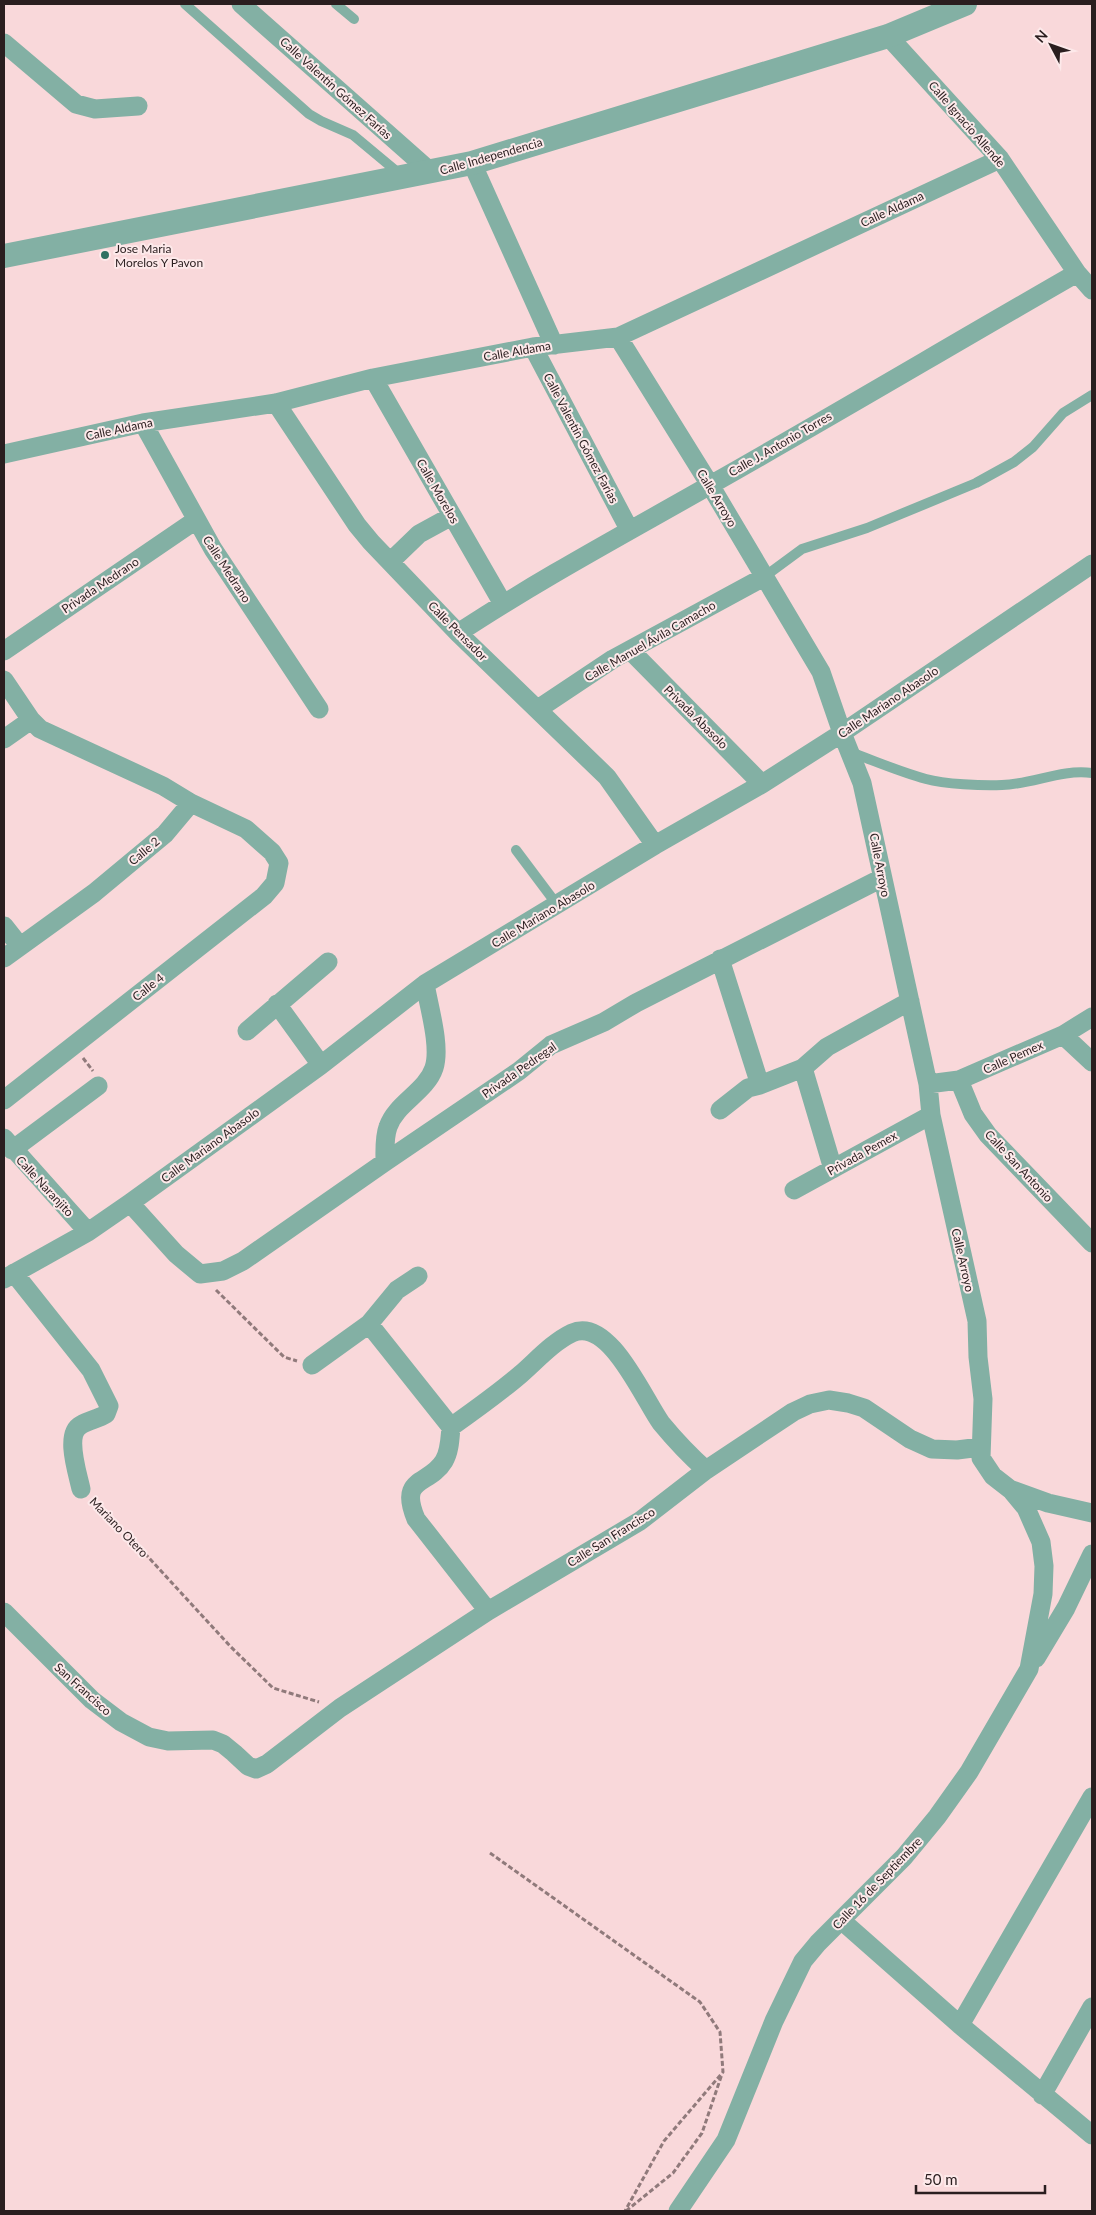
<svg xmlns="http://www.w3.org/2000/svg" width="1096" height="2215" viewBox="0 0 1096 2215" font-family="Lato,sans-serif">
<rect width="100%" height="100%" fill="#f9d8da"/>
<g fill="none" stroke-linecap="round" stroke-linejoin="round">
<path stroke="#907a7b" stroke-width="3" stroke-dasharray="5 2.5" stroke-linecap="butt" d="M83,1058L93,1071
M216,1290L284,1357L297,1361
M92,1500L127,1534L230,1646L273,1688L319,1702
M490,1853L700,2002L720,2032L723,2072L664,2141L625,2211
M626,2211L673,2173L702,2133L722,2074"/>
<path stroke="#83b0a4" stroke-width="10" d="M185,4L309,114L321,121L353,135L401,175
M336,4L354,19
M764,577L802,549L867,528L976,483L1014,462L1033,447L1063,413L1092,395
M850,752C875,761 900,772 926,779C944,784 983,786 1002,785C1034,784 1060,769 1092,773
M516,850L558,906"/>
<path stroke="#83b0a4" stroke-width="19" d="M241,4L431,172
M888,36L1000,159L1077,273L1092,290
M4,43L76,104L95,109L138,106
M472,163L554,345
M618,337L710,485L821,672L842,733L862,783L928,1084L931,1115L977,1321L978,1357L983,1399L981,1458L993,1476L1011,1490L1026,1508L1041,1542L1044,1566L1043,1594L1029,1669L969,1772L937,1817L904,1857L818,1943L803,1961L774,2021L726,2140L678,2211
M533,347L629,529
M373,378L503,604
M276,403L357,525L371,542L458,633L607,777L655,845
M143,423L213,549L319,709
M4,454L143,423L276,403L373,378L533,347L618,337L1000,159
M391,561L419,534L452,516
M458,633C540,579 626,533 712,484C834,415 955,343 1077,273
M630,650L762,784
M4,651L196,520
M4,680L31,720L40,729L163,786L191,803L246,829L272,852L279,863L275,883L264,896L4,1100
M538,709L613,659L764,577
M4,739L31,720
M4,926L19,945
M4,958L94,893L165,834L191,803
M720,959L760,1085
M277,1004L321,1065
M247,1031L328,962
M1063,1035L1092,1062
M803,1068L833,1169
M959,1080L973,1114L988,1135L1092,1243
M928,1084L959,1080L1063,1035L1092,1017
M720,1110L748,1088L760,1085L803,1068L827,1047L910,1001
M4,1138L88,1232
M12,1150L98,1086
M385,1162C385,1150 384,1138 388,1127C396,1103 426,1092 434,1068C441,1047 429,1007 425,984
M794,1190L931,1115
M130,1203L176,1254L200,1274L223,1271L243,1261L385,1162L519,1071L551,1045L604,1022L636,1003L882,878
M14,1273L91,1370L109,1406L106,1414C98,1419 89,1420 81,1425C64,1434 78,1474 81,1489
M4,1279L88,1232L130,1203L321,1065L425,984L655,845L762,784L842,733L1092,564
M369,1324L451,1427
M312,1365L369,1324L397,1290L418,1276
M1012,1490L1048,1503L1092,1513
M488,1611L416,1519C398,1476 429,1486 444,1461C450,1451 450,1437 451,1427C475,1410 499,1393 521,1374C537,1360 553,1342 572,1333C609,1316 643,1398 661,1423C675,1440 689,1455 706,1470
M4,1612L92,1700L121,1722L149,1737L168,1741L213,1740L223,1744L234,1753L248,1766L256,1769L267,1764L340,1708L488,1611L640,1521L706,1470L793,1412L810,1404L829,1400L848,1403L864,1408L910,1439L932,1449L957,1450L981,1447
M1036,1658L1066,1608L1092,1554
M841,1920L960,2025L1092,2135
M960,2025L1092,1797
M1042,2095L1092,2007"/>
<path stroke="#83b0a4" stroke-width="24" d="M4,256L472,163L888,36L965,4"/>
</g>
<circle fill="#2f7162" stroke="#fde9ea" stroke-width="2" cx="105" cy="255" r="5"/>
<g text-anchor="middle" dominant-baseline="central" stroke-width="4" stroke-linejoin="round" paint-order="stroke">
<g font-size="12" fill="#2a1e1f" stroke="#fde9ea">
<text transform="translate(336 88) rotate(42)">Calle Valentín Gómez Farías</text>
<text transform="translate(967 124) rotate(49)">Calle Ignacio Allende</text>
<text transform="translate(491 156) rotate(-16)">Calle Independencia</text>
<text transform="translate(892 209) rotate(-25)">Calle Aldama</text>
<text transform="translate(517 351) rotate(-10)">Calle Aldama</text>
<text transform="translate(119 429) rotate(-12)">Calle Aldama</text>
<text transform="translate(581 438) rotate(62)">Calle Valentín Gómez Farías</text>
<text transform="translate(780 444) rotate(-30)">Calle J. Antonio Torres</text>
<text transform="translate(438 491) rotate(60)">Calle Morelos</text>
<text transform="translate(717 498) rotate(59)">Calle Arroyo</text>
<text transform="translate(227 569) rotate(57)">Calle Medrano</text>
<text transform="translate(100 585) rotate(-34)">Privada Medrano</text>
<text transform="translate(458 631) rotate(45)">Calle Pensador</text>
<text transform="translate(650 641) rotate(-30)">Calle Manuel Ávila Camacho</text>
<text transform="translate(888 702) rotate(-34)">Calle Mariano Abasolo</text>
<text transform="translate(696 717) rotate(45)">Privada Abasolo</text>
<text transform="translate(144 851) rotate(-40)">Calle 2</text>
<text transform="translate(880 865) rotate(79)">Calle Arroyo</text>
<text transform="translate(543 914) rotate(-31)">Calle Mariano Abasolo</text>
<text transform="translate(148 987) rotate(-38)">Calle 4</text>
<text transform="translate(1013 1057) rotate(-24)">Calle Pemex</text>
<text transform="translate(519 1070) rotate(-35)">Privada Pedregal</text>
<text transform="translate(210 1145) rotate(-36)">Calle Mariano Abasolo</text>
<text transform="translate(862 1153) rotate(-29)">Privada Pemex</text>
<text transform="translate(1019 1166) rotate(47)">Calle San Antonio</text>
<text transform="translate(45 1186) rotate(47)">Calle Naranjito</text>
<text transform="translate(963 1260) rotate(77)">Calle Arroyo</text>
<text transform="translate(119 1527) rotate(46)">Mariano Otero</text>
<text transform="translate(611 1537) rotate(-32)">Calle San Francisco</text>
<text transform="translate(83 1689) rotate(42)">San Francisco</text>
<text transform="translate(877 1883) rotate(-46)">Calle 16 de Septiembre</text>
</g>
<g font-size="12" fill="#2a1e1f" stroke="#fde9ea" text-anchor="start">
<text x="115" y="248">Jose Maria<tspan x="115" dy="14">Morelos Y Pavon</tspan></text>
</g>
</g>
<rect width="1096" height="2215" fill="none" stroke="#2a1e1f" stroke-width="10"/>
<g transform="translate(1051 45) rotate(311)" stroke="#fde9ea" stroke-width="4" paint-order="stroke">
<path d="M0-4L9 19L0 12L-9 19Z" fill="#2a1e1f"/>
<text y="-8" font-size="14" font-weight="bold" text-anchor="middle" fill="#2a1e1f">N</text>
</g>
<path d="M916 2185v8h129v-8" fill="none" stroke="#2a1e1f" stroke-width="2.5"/>
<text x="924" y="2185" font-size="15" fill="#2a1e1f" stroke="#fde9ea" stroke-width="4" paint-order="stroke">50 m</text>
</svg>
